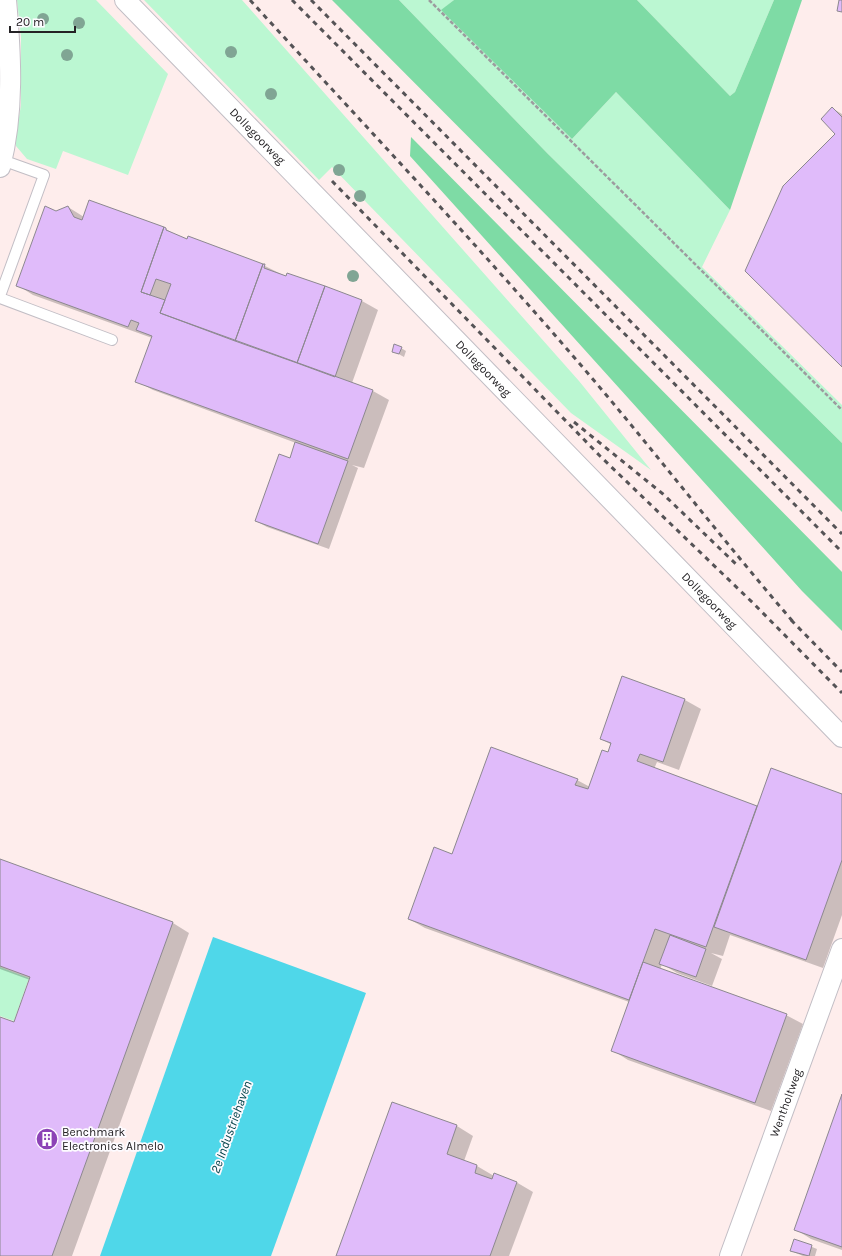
<svg xmlns="http://www.w3.org/2000/svg" width="842" height="1256" viewBox="0 0 842 1256" font-family="Karla,sans-serif">
<rect width="100%" height="100%" fill="#fdfbff"/>
<path fill="#feedec" d="M0,0H842V1256H0Z"/>
<path fill="#bbf7d2" d="M17,0H96L168,74L128,175L63,151L56,169L27,159L16,146V136L21,105V37Z
M144,0H242L579,381L651,470L571,413L332,167L319,180Z
M399,0H454L442,10L572,139L616,92L730,210L702,267L842,405V443L548,154Z
M637,0H774L735,92L730,96Z
M0,967L29,978L14,1021L0,1016Z"/>
<path fill="#7edba5" d="M332,0H399L548,154L842,443V512Z
M454,0H637L730,96L735,92L774,0H802L730,210L616,92L572,139L441,10Z
M411,137L842,572V631L802,591L410,156Z"/>
<path fill="#4fd7e9" d="M213,937L366,993L271,1256H100Z"/>
<path fill="#0003" d="M832,108L842,114V366L837,134Z
M68,207L84,217L166,229L177,236L263,265L287,277L288,274L362,301L378,310L352,383L373,391L389,400L364,468L352,465L358,468L329,549L267,527L256,521L290,459L296,443L153,390L136,381L152,338L33,295L17,285L56,212Z
M401,348L406,351L404,357L393,351Z
M623,678L685,700L701,709L679,770L657,762L654,769L758,807L842,795V915L823,968L730,935L723,956L711,953L722,959L712,986L677,973L662,964L660,970L786,1015L803,1024L771,1111L628,1060L612,1050L629,1002L425,928L409,919L453,855L577,780L590,787L612,745L601,739Z
M0,860L173,923L189,933L72,1256H0V1018L15,1023L30,980L0,969Z
M842,1098V1250L811,1239L795,1229Z
M392,1103L457,1126L473,1136L464,1161L477,1166L494,1176L516,1182L533,1192L509,1256H337Z
M795,1240L817,1249L815,1256H803L791,1251Z"/>
<path fill="#e0bbfa" stroke="#8c888f" d="M839,0H842V12L837,11Z
M832,107L842,117V367L745,271L783,186L835,134L821,119Z
M89,200L164,227L141,292L165,300L160,313L373,390L348,459L135,382L152,336L136,330L139,323L131,320L128,327L16,286L45,206L56,211L68,206L74,217L82,220Z
M164,227L166,228V230L187,239L188,236L263,264L235,341L160,313L171,284L156,279L150,295L141,292Z
M263,264H265L264,268L286,276L287,273L325,286L297,363L235,341Z
M325,286L362,300L335,377L297,363Z
M394,344L402,347L399,354L392,352Z
M295,442L348,461L318,544L255,521L279,454L290,458Z
M622,676L685,699L663,762L640,754L637,761L757,806L706,947L655,929L629,1000L408,919L434,847L452,854L491,747L578,779L575,785L588,789L602,750L608,752L611,743L600,739Z
M771,768L842,794V860L806,960L714,927Z
M0,859L173,922L52,1256H0V1017L14,1022L30,977L0,966Z
M670,935L706,949L696,977L659,964Z
M643,962L787,1014L755,1103L611,1051Z
M842,1094V1247L794,1230Z
M392,1102L457,1125L447,1154L477,1165L475,1173L492,1179L494,1173L517,1182L490,1256H336Z
M794,1239L812,1245L809,1256L790,1251Z"/>
<g fill="none" stroke-linecap="round" stroke-linejoin="round">
<g stroke="#c2bec5" stroke-width="12">
<path id="lane" d="M0,296L44,175L2,160
M0,298L112,340"/>
</g>
<g stroke="#c2bec5" stroke-width="22">
<g id="street">
<path id="s1" d="M125,0L842,737"/>
<path d="M0,167C14,112 11,56 6,0"/>
<path id="s2" d="M730,1256L842,949"/>
</g>
</g>
<path stroke="#9d9b9f" stroke-width="2.5" stroke-dasharray="4 2" stroke-linecap="butt" d="M429,0L842,410"/>
<use href="#lane" stroke="#fff" stroke-width="10"/>
<use href="#street" stroke="#fff" stroke-width="20"/>
<path stroke="#555356" stroke-width="3" stroke-dasharray="5 5" stroke-linecap="butt" d="M250,0C364,125 481,248 591,377C660,458 725,543 795,624
M292,0L842,552
M311,0L842,534
M332,181L600,456L753,603L842,693
M574,422L663,494L739,567
M791,620L842,672"/>
</g>
<g fill="#80a594">
<circle cx="43" cy="19" r="6"/>
<circle cx="79" cy="23" r="6"/>
<circle cx="231" cy="52" r="6"/>
<circle cx="67" cy="55" r="6"/>
<circle cx="271" cy="94" r="6"/>
<circle cx="339" cy="170" r="6"/>
<circle cx="360" cy="196" r="6"/>
<circle cx="353" cy="276" r="6"/>
</g>
<defs>
<g id="building-disc" transform="scale(1.15)"><circle r="9.5" fill="#8c43b6" stroke="#fdfbff"/><path d="M-4-6H4V6H1V3H-1V6H-4ZM-2.5-4.3h1.7v1.8h-1.7ZM.8-4.3h1.7v1.8H.8ZM-2.5-1h1.7V.8h-1.7ZM.8-1h1.7V.8H.8Z" fill="#fff"/></g>
</defs>
<g fill-rule="evenodd">
<use href="#building-disc" x="47" y="1139"/>
</g>
<g text-anchor="middle" dominant-baseline="central" stroke-width="3.5" stroke-linejoin="round" paint-order="stroke">
<g font-size="12" fill="#242225" stroke="#fdfbff">
<text stroke="none"><textPath href="#s1" startOffset="190">Dollegoorweg</textPath></text>
<text stroke="none"><textPath href="#s1" startOffset="514">Dollegoorweg</textPath></text>
<text stroke="none"><textPath href="#s1" startOffset="838">Dollegoorweg</textPath></text>
<text stroke="none"><textPath href="#s2" startOffset="163">Wentholtweg</textPath></text>
</g>
<g font-size="12" fill="#242225" stroke="#fdfbff" text-anchor="start">
<text x="62" y="1132">Benchmark<tspan x="62" dy="14">Electronics Almelo</tspan></text>
</g>
<g font-size="13" font-style="italic" fill="#05454c" stroke="#fdfbff">
<text transform="translate(231 1127) rotate(-70)">2e Industriehaven</text>
</g>
</g>
<path d="M10 26v6h65v-6" fill="none" stroke="#242225" stroke-width="2"/>
<text x="16" y="26" font-size="12" fill="#242225" stroke="#fdfbff" stroke-width="3" paint-order="stroke">20 m</text>
</svg>
